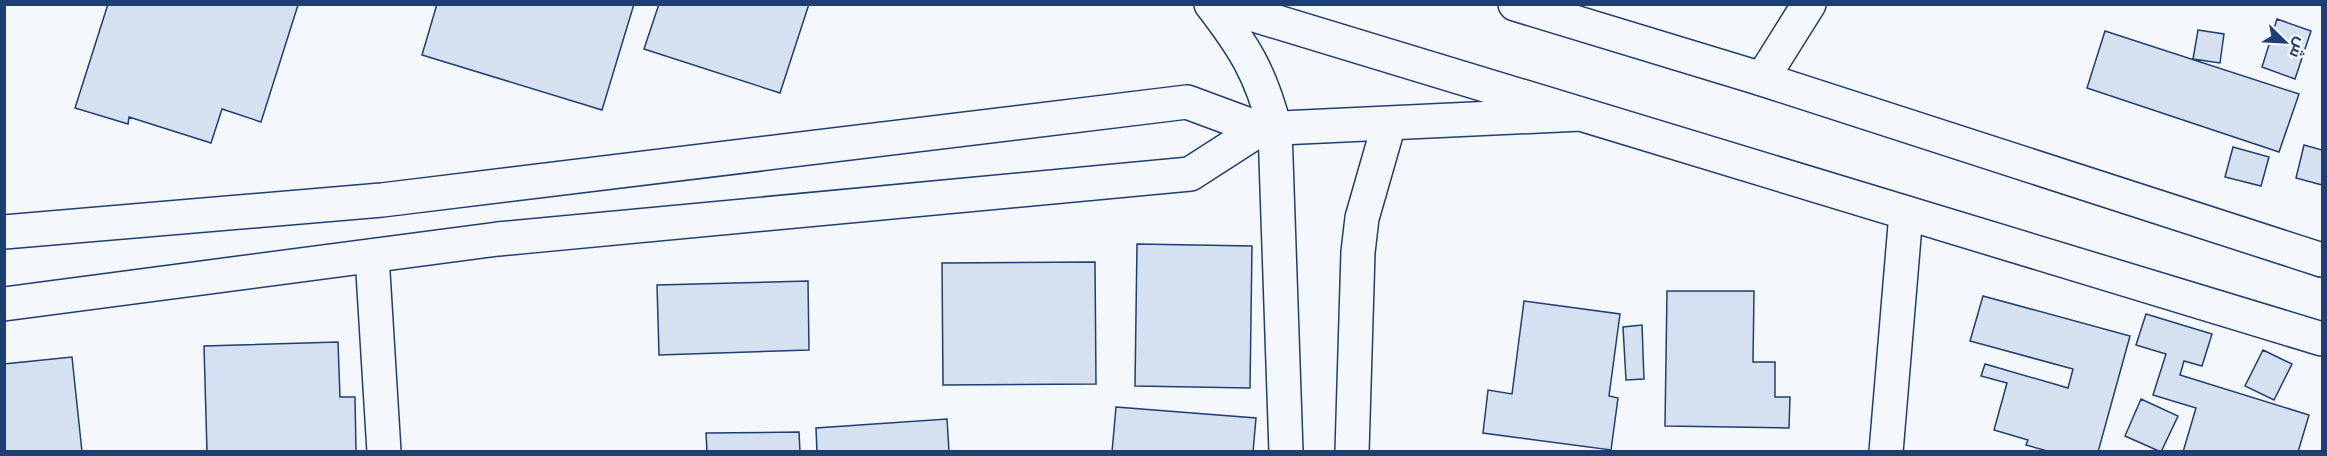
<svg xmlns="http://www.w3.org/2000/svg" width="2327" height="456" viewBox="0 0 2327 456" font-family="'Noto Sans',Cairo,sans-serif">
<rect width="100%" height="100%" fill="#f4f7fb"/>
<path fill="#d5e0f0" stroke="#1d3f73" stroke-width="1.5" d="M108,4L298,5L261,122L222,109L211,143L129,117L128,124L75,108Z
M437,4H634L602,110L422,55Z
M659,4H809L780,93L644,49Z
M2277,19L2311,31L2295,79L2262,67Z
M2198,30L2224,34L2220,63L2193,59Z
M2105,31L2299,94L2279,152L2087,88Z
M2304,145L2322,150V185L2296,178Z
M2233,147L2269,157L2261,186L2225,177Z
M1137,244L1252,246L1250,388L1135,386Z
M1095,262L1096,384L943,385L942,263Z
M808,281L809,350L659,355L657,285Z
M1667,291H1754L1753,362H1775V397H1790L1789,428L1665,426Z
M1983,296L2130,336L2098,452H2051L2026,445L2028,440L1994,430L2007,383L1981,376L1985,364L2068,388L2073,369L1970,341Z
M1524,301L1620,314L1609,396L1618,398L1611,450L1483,433L1488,390L1512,394Z
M2146,314L2212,334L2202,366L2184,361L2180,375L2309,415L2298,452H2183L2196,408L2153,395L2166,354L2136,345Z
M1642,325L1644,379L1626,380L1623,327Z
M338,342L340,397H355L356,452H207L204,346Z
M2263,350L2292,364L2274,400L2245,386Z
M72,357L82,452H4V364Z
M2141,399L2178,416L2161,452L2125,436Z
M1116,407L1256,418L1253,452H1112Z
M947,419L949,452H817L816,428Z
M799,432L800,452H707L706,433Z"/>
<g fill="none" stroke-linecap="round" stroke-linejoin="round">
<g stroke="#1d3f73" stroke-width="36">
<path id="minor" d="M1211,4C1245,48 1261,74 1275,129L1286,452
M1762,79L1809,4
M372,256L384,452
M1352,452L1358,252L1362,218L1389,124
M1886,452L1906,213"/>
</g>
<g stroke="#1d3f73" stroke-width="36">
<path id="primary" d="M1218,4L2322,339
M1515,4L1762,79L2322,260
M4,232L382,200L1187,102L1260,129L1581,114
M4,304L498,239L1190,174L1260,129"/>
</g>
<use href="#minor" stroke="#f4f7fb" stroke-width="33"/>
<use href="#primary" stroke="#f4f7fb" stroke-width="33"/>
</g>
<rect width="2327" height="456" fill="none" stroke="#1d3f73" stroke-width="12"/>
<g transform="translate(2285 42) rotate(114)" stroke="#f4f7fb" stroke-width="4.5" paint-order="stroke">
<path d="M0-4.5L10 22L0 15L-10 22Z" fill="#1d3f73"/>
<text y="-9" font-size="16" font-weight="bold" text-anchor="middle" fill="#1d3f73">ش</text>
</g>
</svg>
